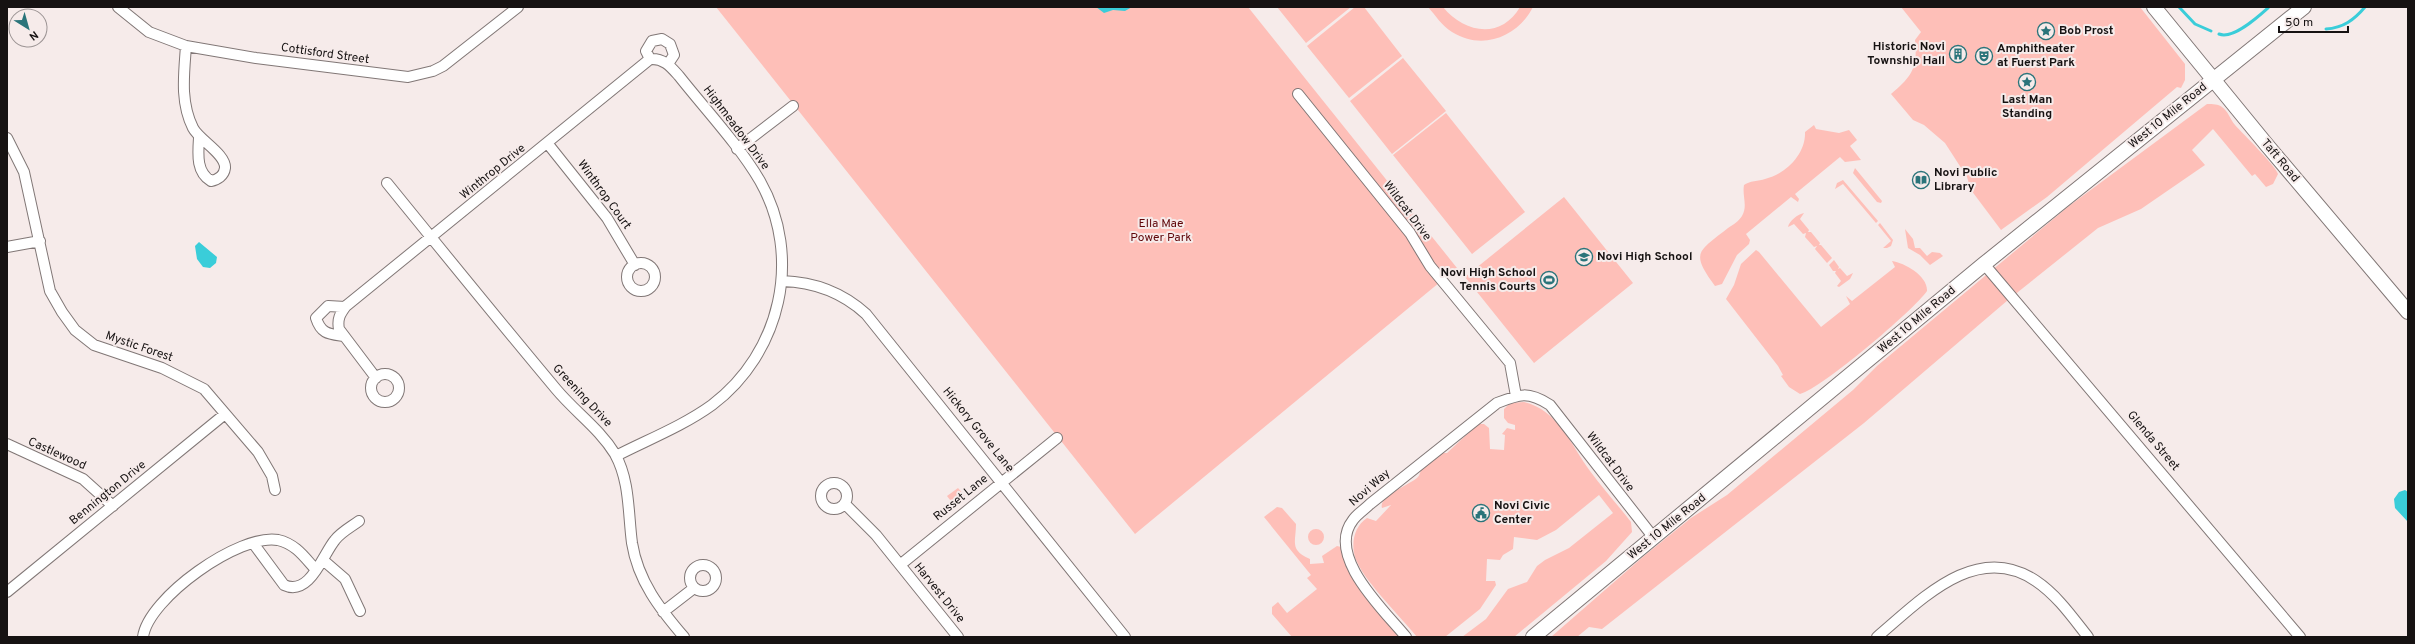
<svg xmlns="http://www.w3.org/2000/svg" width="2415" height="644" viewBox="0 0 2415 644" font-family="Overpass,sans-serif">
<rect width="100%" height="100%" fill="#f6ebea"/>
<path fill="#febfb8" d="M716,7H1248L1457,268L1135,534Z
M1277,7H1351L1306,43Z
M1355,7H1364L1402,56L1349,98L1307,46Z
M1428,7H1443C1464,33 1501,40 1520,7H1533C1518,37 1482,51 1452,32C1442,26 1436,16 1428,7Z
M1901,7H2140L2185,64V80L2181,88L2177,87L2047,197L2001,230L1971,190L1967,177L1945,143L1924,125L1913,120L1891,94C1912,76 1918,68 1915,40L1921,32Z
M1403,58L1446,111L1392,154L1350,101Z
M2207,104C2213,104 2218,104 2222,107C2228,111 2230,119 2235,125C2243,134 2276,166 2278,174L2273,184L2266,187L2255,174L2252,176L2213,129L2192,150L2205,165L2141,209L2098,228L2008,300L1864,423L1602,629L1589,627L1577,637H1551L1644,556L1691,518L1727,495L1853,390L1877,366L2069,206Z
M1446,113L1525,212L1472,254L1393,155Z
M1814,125L1816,129L1839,133L1849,130L1857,140L1850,146L1861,160L1845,162L1840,157L1795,194L1799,199L1798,202L1791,197L1746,234L1750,240L1749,244L1737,255L1722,284L1715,286C1690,252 1698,252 1728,228C1733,225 1739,221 1742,216C1748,206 1742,196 1744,185C1749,181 1759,181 1765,179C1786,174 1806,154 1805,132Z
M1855,168L1882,201L1881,203L1877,202L1853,173Z
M1843,180L1878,221L1876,223L1843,184L1835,189L1837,183Z
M1564,197L1633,283L1534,363L1465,277Z
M1804,213L1800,219L1809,230L1808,232H1811L1820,243L1819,245H1821L1832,258L1827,263L1815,249L1817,246L1814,247L1805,237L1806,233L1803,234L1794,224L1788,227C1789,221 1798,214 1804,213Z
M1880,223L1893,240L1891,246L1887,248H1883L1891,241L1878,225Z
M1905,229L1913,239L1915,248H1920L1927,256L1932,252L1940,253L1943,256L1930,265L1920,255L1908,248Z
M1756,250L1759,252L1821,327L1850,304L1846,296L1852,301L1895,267L1892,261C1905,263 1928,276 1927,291C1914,310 1821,389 1800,394L1789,387L1781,376L1783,375L1778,366L1726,299L1734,285L1741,264Z
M1834,260L1839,267L1838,269L1840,268L1847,276L1853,273L1850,279L1839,287L1837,286L1841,281L1835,273L1836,271H1833L1829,265Z
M1524,402C1558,410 1571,445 1590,471C1603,489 1618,505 1631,522L1632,532L1606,561L1514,637H1462L1486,619L1508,589L1527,582L1537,566L1545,560L1569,548L1613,513L1599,495L1556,530L1537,540L1514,537L1513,549L1503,555L1500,560L1487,559L1486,581H1495L1496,585L1480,609L1445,637H1417C1401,617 1367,584 1357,562C1350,547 1353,527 1367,518L1376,521L1391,505L1382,508C1378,496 1410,485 1418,477C1420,475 1420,471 1422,469C1427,463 1435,458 1442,453H1447L1478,424H1484L1489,428L1490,449L1504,450L1505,435L1502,434L1507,428L1515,430V425L1508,423L1504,418V409L1510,403Z
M958,488L965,496L954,505L947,496Z
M1277,507L1282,508L1296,524C1296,542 1289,550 1310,559V564L1324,563L1322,556L1337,546L1341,547L1347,569L1352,577L1401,637H1292L1272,614V607L1278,602L1287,613L1317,589L1307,578L1311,575L1264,517Z
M1308 537a8 8 0 1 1 16 0a8 8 0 1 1-16 0Z"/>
<path fill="#3acdd9" d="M1096,7H1132L1125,11L1113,10L1104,13Z
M199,242L217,257L216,263L210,268L203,267L197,259L195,246Z
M2405,490L2408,492V522L2395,508L2394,499L2399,492Z"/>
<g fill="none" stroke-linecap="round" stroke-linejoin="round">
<path stroke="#3acdd9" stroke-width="3" d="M2179,7L2195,24L2211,31
M2326,29C2343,28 2354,20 2365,7
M2219,34C2233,40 2259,16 2269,7"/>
<g stroke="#817776" stroke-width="12">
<path id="street" d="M118,7L149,32L186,46L256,58L408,77L433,71L443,66L518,7
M186,46C184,74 180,102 193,128C199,140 226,154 225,168C224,176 217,180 211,181C196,172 198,154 199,138
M650,59L646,51L652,41L662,39L670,44L674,55L668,64
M1298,94L1410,233L1430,266L1510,363L1516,396
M7,138L24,172L50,291L62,312L75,330L94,345L162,368L204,389L258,452L272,476L275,490
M548,144L607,218L635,265
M737,149L793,106
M387,183C443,252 499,321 556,389C575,412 599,428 615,454C630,481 628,513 632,543C638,581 660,609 684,637
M7,247L40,241
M627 277a14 14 0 1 1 28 0a14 14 0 1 1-28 0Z
M1984,264L2300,637
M782,281C815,282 842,292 866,314L1125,637
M343,336C329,334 321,334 316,318L328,306L345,307
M371 388a14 14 0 1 1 28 0a14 14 0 1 1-28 0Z
M376,378L339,329C337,319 340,314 346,306L650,59C664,58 671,67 679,76C705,109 739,145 760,181C803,257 781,353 712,405C683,426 647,440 616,456
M7,444L83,479L113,506
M821 496a13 13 0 1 1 26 0a13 13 0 1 1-26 0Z
M845,504L876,535L958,637
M253,543L284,585C310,597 323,554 335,540C341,532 351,527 359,521
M323,560L345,579L360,611
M690 578a13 13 0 1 1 26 0a13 13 0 1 1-26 0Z
M900,565L1057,438
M7,592L225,414
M663,612L694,588
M143,637C148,598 240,533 278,540C296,544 305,558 316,570
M1406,637C1385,611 1325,556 1353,520C1357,514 1365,509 1370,504L1497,403C1520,394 1528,391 1550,405L1654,538
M1877,637C1920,601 1976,540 2036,581C2057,595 2073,618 2088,637"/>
</g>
<g stroke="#817776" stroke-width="16">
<path id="secondary" d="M2154,7L2266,144L2408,312
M1533,637L1984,264L2304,7"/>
</g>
<use href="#street" stroke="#fff" stroke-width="10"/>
<use href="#secondary" stroke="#fff" stroke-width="14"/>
</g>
<defs>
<g id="sight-ring" transform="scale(0.9)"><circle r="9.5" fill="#f6ebea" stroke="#2a747a" stroke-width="1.5"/><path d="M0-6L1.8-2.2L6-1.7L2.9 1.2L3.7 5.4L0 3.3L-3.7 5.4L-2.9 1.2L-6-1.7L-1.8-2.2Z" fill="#2a747a"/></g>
<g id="building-ring" transform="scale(0.9)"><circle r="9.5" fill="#f6ebea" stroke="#2a747a" stroke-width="1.5"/><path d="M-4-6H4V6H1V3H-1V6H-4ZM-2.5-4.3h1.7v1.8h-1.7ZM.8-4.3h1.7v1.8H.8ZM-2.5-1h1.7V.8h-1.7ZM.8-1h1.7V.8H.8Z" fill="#2a747a"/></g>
<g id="theatre-ring" transform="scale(0.9)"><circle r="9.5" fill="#f6ebea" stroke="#2a747a" stroke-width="1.5"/><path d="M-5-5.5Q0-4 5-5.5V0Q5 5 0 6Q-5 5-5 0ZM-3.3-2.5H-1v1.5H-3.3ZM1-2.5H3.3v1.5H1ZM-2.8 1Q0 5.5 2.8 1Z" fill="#2a747a"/></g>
<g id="library-ring" transform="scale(0.9)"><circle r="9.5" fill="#f6ebea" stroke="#2a747a" stroke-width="1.5"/><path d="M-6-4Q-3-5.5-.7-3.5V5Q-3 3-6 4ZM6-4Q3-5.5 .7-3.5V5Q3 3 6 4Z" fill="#2a747a"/></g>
<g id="school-ring" transform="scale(0.9)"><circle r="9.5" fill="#f6ebea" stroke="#2a747a" stroke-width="1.5"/><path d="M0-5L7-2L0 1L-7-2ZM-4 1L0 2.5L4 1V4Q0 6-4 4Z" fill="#2a747a"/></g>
<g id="stadium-ring" transform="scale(0.9)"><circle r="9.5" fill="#f6ebea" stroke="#2a747a" stroke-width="1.5"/><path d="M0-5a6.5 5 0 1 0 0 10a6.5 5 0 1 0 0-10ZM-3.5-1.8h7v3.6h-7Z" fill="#2a747a"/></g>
<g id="civic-ring" transform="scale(0.9)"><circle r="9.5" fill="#f6ebea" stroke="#2a747a" stroke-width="1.5"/><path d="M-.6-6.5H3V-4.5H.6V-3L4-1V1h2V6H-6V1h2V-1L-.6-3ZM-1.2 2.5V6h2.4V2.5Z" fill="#2a747a"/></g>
</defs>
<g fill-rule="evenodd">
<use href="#sight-ring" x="2046" y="31"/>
<use href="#building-ring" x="1958" y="54"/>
<use href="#theatre-ring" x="1984" y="56"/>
<use href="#sight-ring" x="2027" y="82"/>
<use href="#library-ring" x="1921" y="180"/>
<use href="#school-ring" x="1584" y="257"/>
<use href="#stadium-ring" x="1549" y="280"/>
<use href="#civic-ring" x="1481" y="513"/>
</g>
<g text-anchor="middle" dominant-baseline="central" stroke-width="4" stroke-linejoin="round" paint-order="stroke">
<g font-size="12" font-weight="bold" fill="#161212" stroke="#f6ebea" text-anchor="start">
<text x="2059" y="31">Bob Prost</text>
<text x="1945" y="47" text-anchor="end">Historic Novi<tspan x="1945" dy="14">Township Hall</tspan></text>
<text x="1997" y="49">Amphitheater<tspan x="1997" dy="14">at Fuerst Park</tspan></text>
<text x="2027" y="100" text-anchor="middle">Last Man<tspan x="2027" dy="14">Standing</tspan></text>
<text x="1934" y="173">Novi Public<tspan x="1934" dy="14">Library</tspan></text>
<text x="1597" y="257">Novi High School</text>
<text x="1536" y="273" text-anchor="end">Novi High School<tspan x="1536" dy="14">Tennis Courts</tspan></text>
<text x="1494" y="506">Novi Civic<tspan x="1494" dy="14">Center</tspan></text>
</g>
<g font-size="12" fill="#161212" stroke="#f6ebea">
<text transform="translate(325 54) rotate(8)">Cottisford Street</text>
<text transform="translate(2168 116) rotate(-39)">West 10 Mile Road</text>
<text transform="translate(736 128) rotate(53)">Highmeadow Drive</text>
<text transform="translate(2280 161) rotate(50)">Taft Road</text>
<text transform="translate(493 172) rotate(-39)">Winthrop Drive</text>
<text transform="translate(604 195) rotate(54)">Winthrop Court</text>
<text transform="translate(1407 211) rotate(53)">Wildcat Drive</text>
<text transform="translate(1917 320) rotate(-40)">West 10 Mile Road</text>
<text transform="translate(139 347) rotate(19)">Mystic Forest</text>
<text transform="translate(582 396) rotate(47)">Greening Drive</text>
<text transform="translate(978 430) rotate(51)">Hickory Grove Lane</text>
<text transform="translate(2153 441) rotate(50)">Glenda Street</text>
<text transform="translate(57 454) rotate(24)">Castlewood</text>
<text transform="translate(1610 462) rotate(53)">Wildcat Drive</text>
<text transform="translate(1370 488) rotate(-41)">Novi Way</text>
<text transform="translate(108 493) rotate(-39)">Bennington Drive</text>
<text transform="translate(961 498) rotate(-39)">Russet Lane</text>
<text transform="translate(1667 527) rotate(-39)">West 10 Mile Road</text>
<text transform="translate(939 593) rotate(51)">Harvest Drive</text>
</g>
<g font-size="12" fill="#60070a" stroke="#f6ebea">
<text x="1161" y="224">Ella Mae<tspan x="1161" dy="14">Power Park</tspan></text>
</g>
</g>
<rect width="2415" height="644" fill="none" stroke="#161212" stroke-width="16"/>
<g transform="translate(28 28) rotate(143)"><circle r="19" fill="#f6ebea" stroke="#9c9494"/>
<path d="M0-3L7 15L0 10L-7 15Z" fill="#2a747a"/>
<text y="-6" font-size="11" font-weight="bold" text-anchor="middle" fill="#161212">N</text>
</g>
<path d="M2279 26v6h69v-6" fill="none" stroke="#161212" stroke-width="2"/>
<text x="2285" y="26" font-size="12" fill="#161212" stroke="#f6ebea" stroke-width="3" paint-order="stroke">50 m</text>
</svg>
